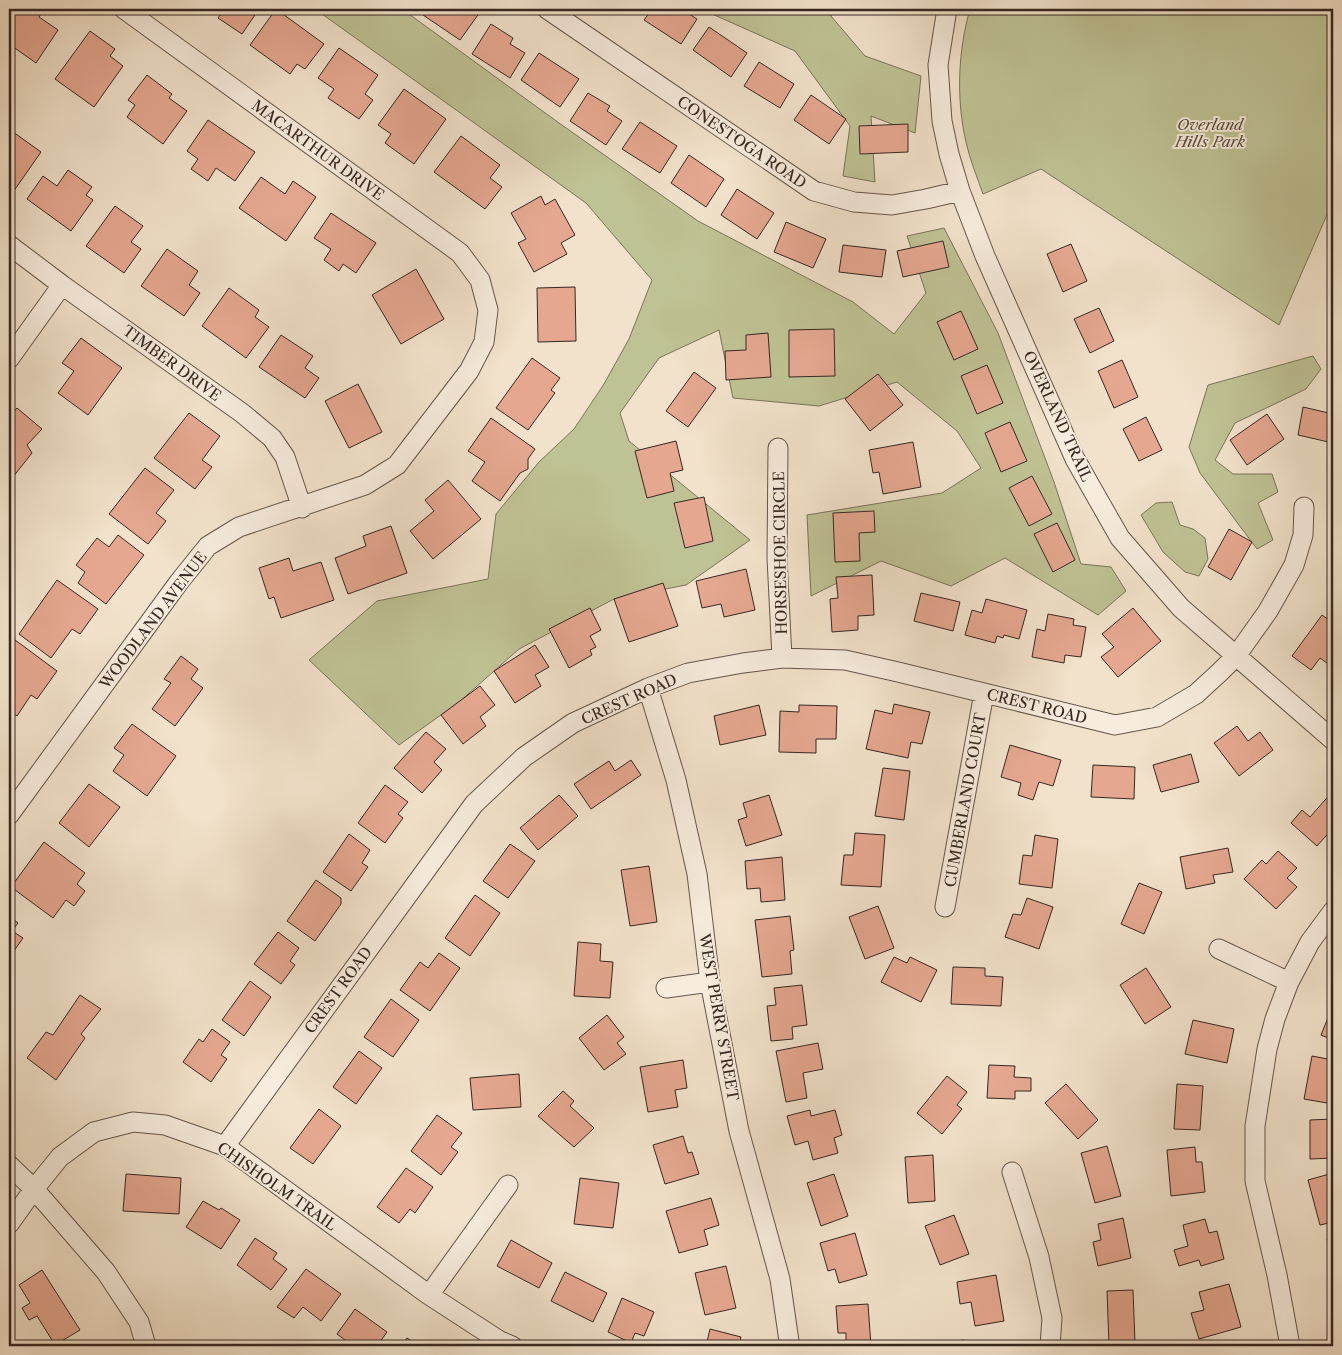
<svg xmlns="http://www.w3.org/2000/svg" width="1342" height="1355" viewBox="0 0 1342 1355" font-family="'Libre Caslon Text',serif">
<rect width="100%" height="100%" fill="#f2e2cb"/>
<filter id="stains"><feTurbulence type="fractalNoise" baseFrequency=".004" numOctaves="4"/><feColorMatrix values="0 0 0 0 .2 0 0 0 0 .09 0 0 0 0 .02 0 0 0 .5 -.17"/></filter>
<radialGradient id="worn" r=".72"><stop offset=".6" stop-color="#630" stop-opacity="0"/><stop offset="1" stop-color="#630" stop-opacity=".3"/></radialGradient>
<path fill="#bfc294" stroke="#7a745b" d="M315,9H402L559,123L698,221L853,302L894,334L926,293L907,236L944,228L998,333L1054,482L1081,564L1111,567L1126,591L1098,615L1005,558L951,586L881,561L811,596L807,515L942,493L981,468L957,431L897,382L819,406L733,398L719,330L659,358L620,413L629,441L750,540L686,585L614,599L519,649L459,702L399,745L309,660L377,601L488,579L496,514L539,462L574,429L604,384L629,339L652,280L586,203Z
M701,9H834L831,16L865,56L921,76L915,133L871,116L875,182L843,176L850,126L795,51Z
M970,9H1333V201L1279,325L1041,169L983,194C977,177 970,160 966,142C956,99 958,51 970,9Z
M1313,356L1321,369L1306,389L1235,423L1215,460L1233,474H1272L1278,492L1258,503L1273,540L1257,549L1200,473L1189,447L1208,385Z
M1172,502L1180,525L1193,529L1205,538L1208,559L1199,576L1185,572L1163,552L1141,515L1156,503Z"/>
<path fill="#e5a790" stroke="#362722" d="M9,9H44L39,17L58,30L36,63L9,44Z
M224,9H259L242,34L218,18Z
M276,9L324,44L305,69L297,64L290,74L250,45Z
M427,9H476L480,12L460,40L423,15Z
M652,9H681L697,19L681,44L644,20Z
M491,24L513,38L510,44L525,53L510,78L472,54Z
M709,27L747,53L731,77L693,50Z
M90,31L115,49L110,56L123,66L94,107L55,79Z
M339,48L378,75L365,94L373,100L359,119L328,98L334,89L318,78Z
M539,53L579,79L560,107L521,80Z
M759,62L794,84L780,108L744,86Z
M147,75L172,94L169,98L187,111L163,144L127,117L135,105L128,100Z
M404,89L446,119L414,164L385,143L391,134L378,125Z
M588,93L610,106L607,111L622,121L606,145L570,121Z
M811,95L846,119L829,144L794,120Z
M208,120L255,152L235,181L216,168L208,181L191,169L198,159L187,151Z
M640,122L677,146L660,173L622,149Z
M908,124V152L860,154L859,126Z
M9,129L41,152L11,195L9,194Z
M461,136L500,165L490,178L502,187L485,209L434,172Z
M689,155L724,179L706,207L671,183Z
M68,170L92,187L86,195L93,200L71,231L27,199L43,176L57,186Z
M261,177L285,194L293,181L316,197L286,241L239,208Z
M737,189L774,213L757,239L721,215Z
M541,196L545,205L555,199L575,235L561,243L567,254L534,272L518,243L526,239L511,213Z
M115,206L143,226L131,242L141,249L124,273L86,246Z
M331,213L376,243L356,273L343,264L339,271L324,260L331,249L314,238Z
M786,222L826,239L813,268L774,252Z
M943,241L949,267L903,277L897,251Z
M1071,244L1087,281L1063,292L1047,254Z
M843,245L886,250L882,277L839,272Z
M167,249L198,271L189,285L200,293L184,316L141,286Z
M416,269L444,319L401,344L372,295Z
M575,287L576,341L538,342L537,288Z
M229,288L259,310L255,317L269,327L246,358L202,326Z
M1099,308L1114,341L1090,353L1074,319Z
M961,311L978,349L954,360L937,322Z
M834,329L835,376L789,377V330Z
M768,333L771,377L726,380L725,351L746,350V335Z
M281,335L313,356L305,368L319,378L305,398L259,367Z
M81,338L122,368L88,415L58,393L74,371L62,363Z
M532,358L560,378L551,390L555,393L528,430L496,408Z
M1122,360L1138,397L1114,408L1098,371Z
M987,365L1003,403L977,414L961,376Z
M694,372L716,388L688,427L666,411Z
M878,374L903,405L870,431L845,399Z
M358,384L382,432L349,448L325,401Z
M1303,407L1333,414V443L1298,435Z
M17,408L42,429L27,445L32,453L9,482V417Z
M189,413L220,436L202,460L212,467L195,489L154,458Z
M1267,414L1284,439L1247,465L1230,440Z
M1146,417L1162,450L1139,461L1123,429Z
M491,418L535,449L528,459V469L520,473L500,501L472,481L485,462L468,451Z
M1010,422L1027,461L1001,472L985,433Z
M676,441L683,470L670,473L674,491L647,498L635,451Z
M913,442L921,487L883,494L879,472L873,473L869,450Z
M145,468L174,490L156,513L166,521L148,544L109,514Z
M1032,476L1052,514L1029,526L1009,488Z
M448,480L481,519L433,559L410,531L434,511L425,500Z
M704,497L713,541L685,548L674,503Z
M874,511L875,532L859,533L860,561L835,562L833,513Z
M1057,523L1075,560L1053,572L1034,534Z
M391,526L407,573L348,594L335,558L366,546L363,536Z
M1229,529L1252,542L1231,580L1208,567Z
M118,535L144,555L106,604L78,583L85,572L76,565L97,538L109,547Z
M289,558L293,571L321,562L334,600L281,618L274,597L269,599L259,568Z
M746,569L755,610L724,617L721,604L702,608L696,581Z
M872,575L874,615L858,616V630L832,632L830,599L838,598L836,577Z
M57,580L98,609L80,634L72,629L51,658L19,634Z
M663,583L678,626L629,642L614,599Z
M921,593L960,602L953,631L914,621Z
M986,599L1027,610L1019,639L1004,635L1003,638L997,636L995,643L965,635L972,610L982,613Z
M590,608L601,630L590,636L596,647L590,650L592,655L569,668L549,629Z
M1133,608L1161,641L1118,677L1101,657L1114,647L1102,634Z
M1048,614L1074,619L1073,625L1086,627L1081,657L1065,655L1064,663L1032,657L1037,629L1045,631Z
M1322,615L1333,623V662L1331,666L1320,658L1311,670L1292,656Z
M11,637L57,671L37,699L31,695L17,716L9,710V641Z
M535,645L549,667L535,675L541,686L515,703L494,671Z
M181,656L198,669L191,679L203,688L175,726L152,709L171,683L164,679Z
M480,686L495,705L480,717L486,726L463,744L441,715Z
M894,704L930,712L922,744L911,742L908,758L866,749L875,710L892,714Z
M759,705L766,735L720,745L714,716Z
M799,705L837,706L836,739H816V753L779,752L780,711L799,712Z
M132,724L176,756L147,796L113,771L124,755L114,748Z
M1237,726L1248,741L1260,732L1273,750L1239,776L1214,743Z
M426,732L446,749L434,762L442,770L422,793L394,768Z
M1010,745L1061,760L1053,786L1039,782L1033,800L1018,795L1021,783L1001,777Z
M1191,754L1199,782L1161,792L1153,765Z
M631,760L641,775L591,809L574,784L609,761L615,771Z
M1093,765L1135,767L1134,799L1091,797Z
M883,768L910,771L904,820L875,816Z
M89,784L120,807L89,847L59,823Z
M385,785L408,802L398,814L403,818L385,843L358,823Z
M1333,791V828L1317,846L1291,823L1302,810L1310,817Z
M559,795L578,816L538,850L520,828Z
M769,795L782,835L746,846L738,820L747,817L743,803Z
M855,833L885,835L881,887L841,885L844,855H853Z
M349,834L370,850L362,863L368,867L351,891L323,872Z
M1035,835L1058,839L1052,888L1019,884L1023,855L1032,856Z
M44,842L85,873L77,884L85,891L74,906L66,900L53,918L11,887Z
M510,844L535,861L508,898L483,881Z
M1228,848L1233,872L1213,875L1215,883L1186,889L1180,857Z
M1278,851L1297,868L1287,878L1297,887L1276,909L1244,879L1262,860L1266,864Z
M782,857L785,900L761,902L760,888L747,889L745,861Z
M649,866L657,922L630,926L621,870Z
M316,880L341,898V904L315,941L287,921Z
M1139,883L1162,892L1144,934L1121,924Z
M475,895L500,913L470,956L445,938Z
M1027,898L1053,907L1039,949L1005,937L1013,914L1021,915Z
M878,906L894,948L865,959L849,917Z
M9,916L18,923L12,931L23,938L9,958Z
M790,916L794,950L790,951L792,974L762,977L755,920Z
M278,932L299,948L290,961L295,965L281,984L254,964Z
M578,942L601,944L600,961L613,962L610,998L574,996Z
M439,953L460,968L430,1011L400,990L420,962L428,968Z
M894,957L907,963L910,957L937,970L921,1002L881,982Z
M953,967L985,968V976L1003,977L1001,1006L951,1004Z
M1146,968L1171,1007L1145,1024L1120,985Z
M250,981L271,997L244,1036L222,1020Z
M802,985L807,1025L792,1027L793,1039L771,1041L767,1006L776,1005L774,988Z
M80,995L101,1009L81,1034L85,1038L56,1080L27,1058L46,1032L53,1035Z
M391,999L419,1020L393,1057L364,1037Z
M1332,1008L1333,1009V1040L1321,1035Z
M607,1015L624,1037L617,1043L626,1054L604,1070L579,1038Z
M1193,1020L1234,1029L1227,1063L1185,1054Z
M212,1029L230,1042L221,1055L227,1059L211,1082L183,1062L199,1039L203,1042Z
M818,1043L823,1069L803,1073L807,1098L786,1102L776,1051Z
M359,1051L382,1068L356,1104L333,1087Z
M1312,1056L1333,1060V1104L1304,1099Z
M683,1060L687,1088L675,1090L678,1107L648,1112L640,1067Z
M989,1065L1015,1066L1014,1077L1031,1078V1091H1015V1099L987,1098Z
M519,1074L521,1107L473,1110L470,1078Z
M947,1076L967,1092L957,1105L962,1109L942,1134L917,1113Z
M1066,1084L1098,1120L1078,1139L1045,1103Z
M1177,1084L1203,1086L1200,1130L1174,1129Z
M563,1091L574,1101L570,1106L594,1128L574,1147L538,1116Z
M319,1109L341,1126L313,1164L290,1148Z
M810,1110L811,1116L835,1110L842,1135L834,1138L838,1153L813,1160L808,1141L795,1145L787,1116Z
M437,1115L462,1133L451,1147L458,1152L441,1175L411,1151Z
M1333,1119V1158L1310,1159V1120Z
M683,1136L688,1153L692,1152L699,1174L665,1184L653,1145Z
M1107,1146L1121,1196L1095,1203L1081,1153Z
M1195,1147L1196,1162H1202L1205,1192L1171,1196L1167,1150Z
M933,1155L935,1201L908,1203L905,1157Z
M406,1168L433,1187L415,1213L410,1209L399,1223L377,1207Z
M1333,1173V1222L1320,1225L1308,1180Z
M126,1174L181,1178L179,1214L123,1211Z
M834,1174L848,1216L821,1226L807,1183Z
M580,1178L619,1183L613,1228L574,1224Z
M711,1198L719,1225L704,1230L708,1245L679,1253L666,1211Z
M203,1201L219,1210L221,1208L240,1220L221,1249L186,1227Z
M954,1215L969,1254L940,1265L925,1226Z
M1123,1218L1131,1258L1098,1266L1093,1242L1101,1240L1098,1224Z
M1205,1219L1209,1233L1217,1231L1224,1259L1201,1266L1199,1260L1179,1266L1174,1250L1188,1246L1183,1225Z
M855,1233L867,1275L839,1283L835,1269L828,1271L820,1243Z
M255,1238L277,1253L273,1259L287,1269L271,1290L237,1265Z
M1333,1238V1265L1327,1239Z
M511,1240L552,1263L539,1288L497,1266Z
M726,1266L736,1308L705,1315L695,1273Z
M306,1269L341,1294L321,1321L303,1307L294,1318L277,1307Z
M42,1270L80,1330L55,1345L37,1316L29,1320L22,1308L30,1303L19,1285Z
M565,1272L607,1293L593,1322L551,1301Z
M996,1275L1004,1321L975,1326L971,1302L960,1304L957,1282Z
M1229,1284L1241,1327L1199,1339L1191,1313L1204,1310L1199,1292Z
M1133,1290L1135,1344L1109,1345L1107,1291Z
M622,1298L654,1312L644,1336L635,1333L631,1343L608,1332Z
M868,1304L871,1346H846V1333H838L836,1306Z
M355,1309L387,1332L377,1346H353L337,1334Z
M710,1329L741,1337L739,1346H706Z
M407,1338L420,1346H401Z
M962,1340L1000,1345L999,1346H962Z"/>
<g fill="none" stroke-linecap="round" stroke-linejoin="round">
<g stroke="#65564c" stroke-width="21">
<path id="minor" d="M547,9L814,191L854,202L892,205L926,199L960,191
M947,9L938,65L942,121L949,154L960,191L985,256L1075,459L1120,538L1181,608L1333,740
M9,245L62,285L242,413L272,438L285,457L302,508
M9,359L62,285
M778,448L777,558L782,658
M648,688L676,780L697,874L710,982L739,1131L780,1279L789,1341V1346
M9,815L179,582L208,546L239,527L365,485L397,465L469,371L484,342L488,310L480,280L460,253L124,9
M945,907L984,693
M1219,949L1289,982
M666,988L710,982
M225,1146L474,804L524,757L573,723L648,688L688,673L743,663L782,658L845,660L898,672L1115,725L1157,717L1196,694L1220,672L1236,656L1268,611L1294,565L1303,535L1304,507
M9,1165L34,1189L106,1272L139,1322L146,1346
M1012,1172L1039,1257L1052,1318L1050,1346
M9,1224L34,1189L60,1157L94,1132L133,1122L165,1125L225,1146L429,1295L500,1341L512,1346
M429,1295L508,1185
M1290,1346L1277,1275L1255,1181V1126L1267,1049L1275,1019L1289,982L1310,942L1333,911"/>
</g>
<use href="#minor" stroke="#f7ecdd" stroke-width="19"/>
</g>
<g text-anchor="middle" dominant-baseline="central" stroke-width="4" stroke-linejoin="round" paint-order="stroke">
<g font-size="15" font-style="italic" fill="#584e3e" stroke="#f7ecdd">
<text x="1210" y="124">Overland<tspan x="1210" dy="17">Hills Park</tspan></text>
</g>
<g font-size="15" fill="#362722" stroke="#f7ecdd">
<text transform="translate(742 142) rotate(34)">CONESTOGA ROAD</text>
<text transform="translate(318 150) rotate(36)">MACARTHUR DRIVE</text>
<text transform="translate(172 363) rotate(36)">TIMBER DRIVE</text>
<text transform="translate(1058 416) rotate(65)">OVERLAND TRAIL</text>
<text transform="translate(780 553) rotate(-91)">HORSESHOE CIRCLE</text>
<text transform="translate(153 620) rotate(-53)">WOODLAND AVENUE</text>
<text transform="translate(629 699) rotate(-24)">CREST ROAD</text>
<text transform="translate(1037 706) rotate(14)">CREST ROAD</text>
<text transform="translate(965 800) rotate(-80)">CUMBERLAND COURT</text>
<text transform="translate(338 990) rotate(-54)">CREST ROAD</text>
<text transform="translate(719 1017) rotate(80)">WEST PERRY STREET</text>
<text transform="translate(277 1186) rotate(35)">CHISHOLM TRAIL</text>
</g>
</g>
<rect width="1342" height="1355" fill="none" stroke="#f2e2cb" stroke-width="30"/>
<rect x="10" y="10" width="1322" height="1335" fill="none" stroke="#362722" stroke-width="2.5"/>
<rect x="15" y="15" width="1312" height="1325" fill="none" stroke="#362722"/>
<rect width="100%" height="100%" filter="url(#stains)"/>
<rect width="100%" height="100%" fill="url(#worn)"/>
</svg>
